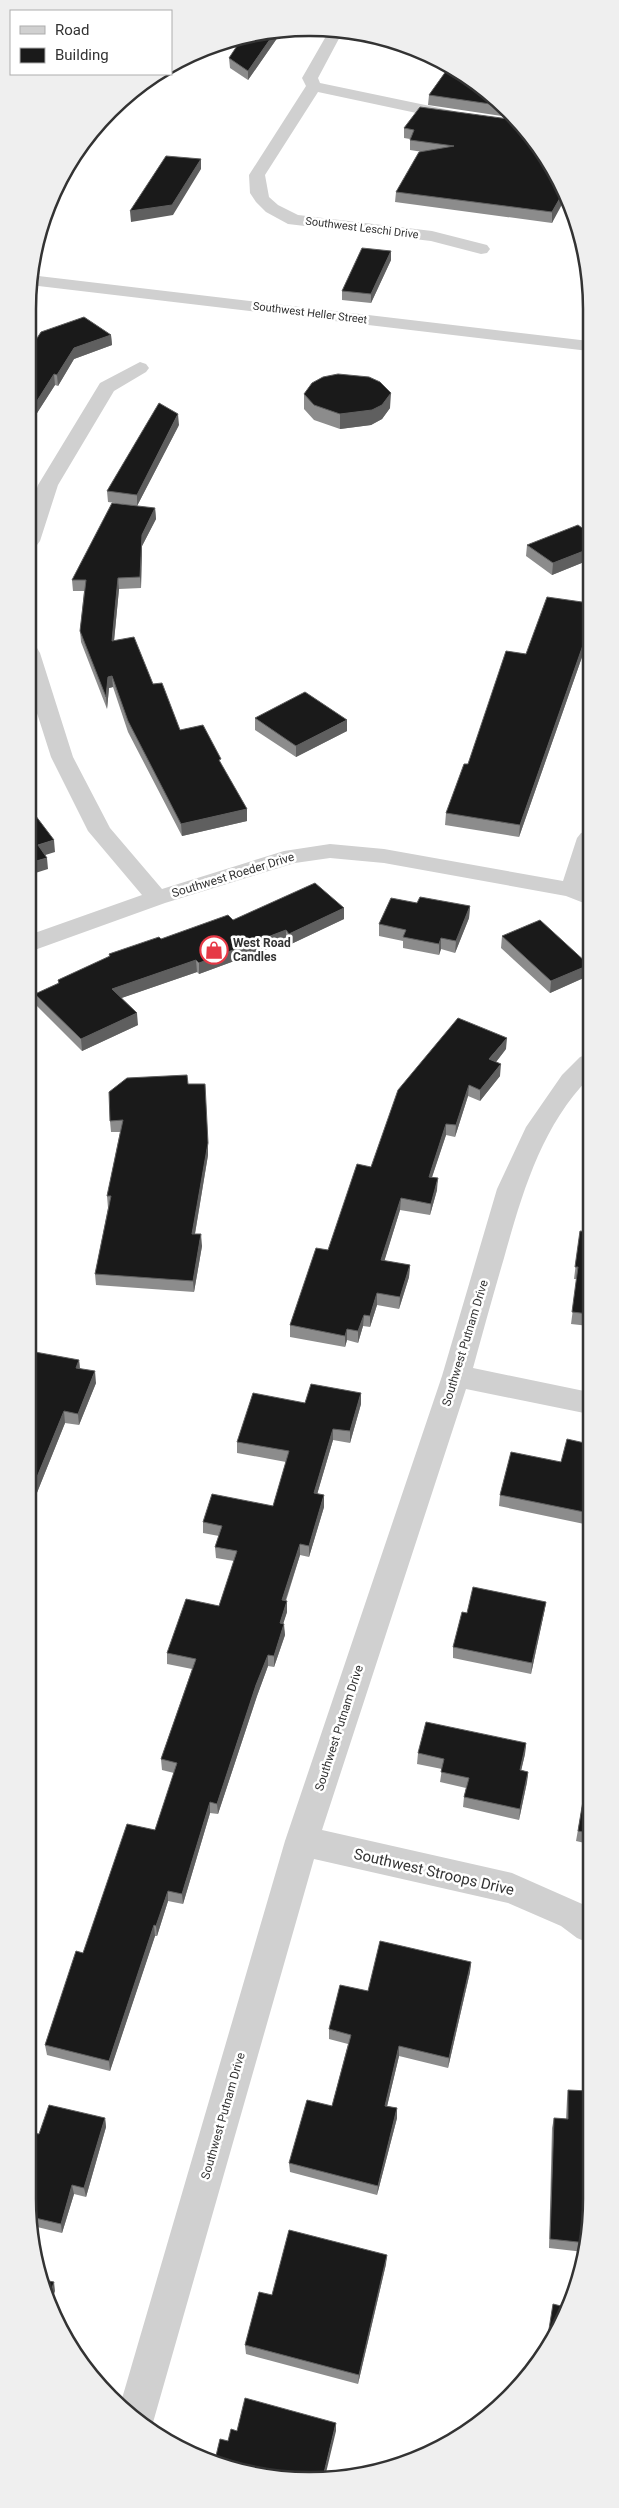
<svg xmlns="http://www.w3.org/2000/svg" width="619" height="2508" viewBox="0 0 619 2508" font-family="Roboto,sans-serif">
<rect width="100%" height="100%" fill="#fff"/>
<g fill="none" stroke-linecap="round" stroke-linejoin="round">
<path fill="#d0d0d0" fill-rule="evenodd" d="M329,31H343L318,78L320,83L454,111L462,116L454,121L318,92L265,175L269,197L278,205L298,215L432,231L487,245L490,249L487,253L481,254L431,241L288,224L266,212L256,202L250,193L249,175L306,86L302,78Z
M140,362L146,364L149,368L146,372L114,391L58,485L40,541L37,545L30,547V511L38,485L100,383Z
M29,647L37,648L40,653L73,757L110,828L162,889L284,851L330,844L384,849L563,881L577,838L581,833L589,831V874L585,887L589,888V905L566,896L384,863L330,858L295,863L165,903L29,952V935L142,895L88,831L51,757L29,688Z
M589,1054V1078C541,1127 522,1194 504,1258C493,1295 483,1332 473,1368L589,1392V1414L466,1389L322,1830L512,1873L589,1907V1943L577,1938L561,1926L508,1903L314,1859L152,2426L121,2402L285,1841L442,1376L497,1189L526,1127L562,1075L580,1057Z"/>
<path fill="#d0d0d0" fill-rule="evenodd" d="M30,275L589,341V351L30,285Z"/>
</g>
<path fill="#8c8c8c" d="M280,34L248,80L230,68L229,58L243,37Z
M449,67L509,110L515,118L428,105L429,95Z
M516,120L563,185L552,223L395,202L396,192L423,152L410,150V139L404,138V128Z
M391,251V260L371,303L342,300V291Z
M111,335L112,345L74,359L58,386L55,385L30,424V349Z
M304,394L390,408L382,419L371,425L340,429L314,420L304,409Z
M179,425L137,506L108,502L107,491Z
M155,508L156,519L142,546L141,588L119,589L114,640L153,684L180,730L221,764L247,809V821L182,836L128,732L113,687L109,688L107,709L81,642L80,631L84,591H73L72,580Z
M589,533V560L552,575L526,556L527,545Z
M589,603V637L519,837L445,825L446,813L468,764L526,654Z
M255,718L347,731L296,757L255,730Z
M417,903L470,906L469,918L455,953L441,949L439,955L403,948V941L379,936V924Z
M344,908V919L289,945L286,942L199,974L197,972L121,998L138,1025L82,1051L36,1005L35,994L58,984V980L109,957V954L233,920Z
M502,936L589,965L588,976L550,993L501,948Z
M506,1049L496,1062L500,1076L480,1101L468,1096L455,1137L446,1135L432,1177L437,1190L430,1215L400,1210L384,1261L410,1265L409,1277L399,1309L377,1305L370,1327L363,1326L358,1343L347,1340L345,1347L290,1337V1325L371,1167Z
M188,1084L208,1155L195,1234L202,1246L194,1292L96,1285L95,1274L108,1208L107,1196L120,1132H111L110,1121Z
M580,1231L589,1232V1326L571,1324L577,1279H574Z
M79,1360L80,1368L96,1383L79,1425L65,1423L28,1515L29,1368Z
M361,1393V1404L350,1443L333,1440L317,1494L324,1507L309,1557L300,1555L286,1601H287V1612L283,1623L285,1635L274,1667L268,1666L257,1696L218,1814L210,1813L183,1904L168,1901L157,1936H155L110,2071L47,2055L45,2045L83,1953L155,1830L174,1773L162,1770L161,1759L192,1669L167,1664V1653L219,1606L234,1561L216,1558L215,1547L219,1536L203,1533V1522L273,1506L286,1462L237,1453V1442L305,1403Z
M589,1444V1525L499,1506L500,1495L561,1462Z
M546,1602L544,1613L531,1674L453,1658V1647L467,1613Z
M526,1743L525,1754L521,1770L528,1772L527,1782L519,1820L463,1807L464,1797L466,1788L440,1782L442,1769L417,1764L418,1753Z
M585,1789L589,1790V1844L576,1841Z
M471,1962L470,1972L448,2068L399,2056L387,2106L397,2108V2118L377,2195L290,2172L289,2163L332,2106L348,2044L329,2039V2029L368,1991Z
M568,2090L589,2236L584,2252L549,2248L552,2128L554,2118L566,2119L567,2099Z
M105,2118L106,2127L86,2197L74,2194L62,2233L33,2226L28,2198L39,2134Z
M386,2264L358,2384L246,2354L245,2345L272,2295Z"/>
<path fill="#5f5f5f" d="M280,34L248,80V71L273,35Z
M201,159V169L173,215L131,222L130,211Z
M564,191L566,197L552,223V212Z
M391,251V260L371,303V294Z
M111,335L112,345L74,359L58,386L57,375L74,348Z
M54,374L55,385L30,424V412Z
M391,393L390,408L382,419L371,425L340,429V414Z
M178,414L179,425L137,506V495Z
M155,508L156,519L142,546L141,588L140,577L142,535Z
M589,549V560L552,575L553,563Z
M118,578L119,589L113,652L112,641Z
M589,628V637L519,837L520,825Z
M112,676L113,687L109,688L107,709L106,697L108,677Z
M347,720V731L296,757V746Z
M247,809V821L182,836L181,824Z
M54,840L55,852L39,857L38,845Z
M47,858L48,869L29,875V863Z
M470,906L469,918L455,953L456,941Z
M344,908V919L289,945V934Z
M286,930V942L199,974V963Z
M441,938V949L439,955V944Z
M196,960L197,972L113,1001L112,989Z
M589,965L588,976L550,993L551,981Z
M137,1013L138,1025L82,1051L81,1039Z
M507,1038L506,1049L489,1071V1059Z
M501,1064L500,1076L480,1101V1090Z
M469,1085L468,1096L455,1137L456,1125Z
M446,1124V1135L428,1189L429,1177Z
M208,1143V1155L193,1245L192,1234Z
M438,1178L437,1190L430,1215L431,1204Z
M401,1198L400,1210L381,1272V1260Z
M201,1234L202,1246L194,1292L193,1281Z
M410,1265L409,1277L399,1309L400,1297Z
M377,1293V1305L370,1327V1316Z
M364,1315L363,1326L358,1343V1331Z
M347,1329V1340L345,1347V1336Z
M79,1360L80,1371L76,1368Z
M95,1371L96,1383L79,1425L78,1414Z
M361,1393V1404L350,1443V1431Z
M64,1411L65,1423L28,1515V1499Z
M333,1429V1440L314,1505V1493Z
M324,1495V1507L309,1557V1546Z
M300,1544V1555L282,1611V1600Z
M287,1601V1612L280,1634V1623Z
M546,1602L544,1613L531,1674L532,1663Z
M284,1624L285,1635L274,1667V1656Z
M268,1655V1666L257,1696L218,1814L217,1804L256,1685Z
M526,1743L525,1754L519,1780L520,1770Z
M528,1772L527,1782L519,1820L520,1809Z
M210,1802V1813L183,1904L182,1894Z
M168,1891V1901L157,1936L156,1926Z
M154,1925L155,1936L110,2071L109,2061Z
M471,1962L470,1972L448,2068L449,2058Z
M399,2046V2056L385,2115V2106Z
M397,2108V2118L377,2195L378,2186Z
M105,2118L106,2127L86,2197L84,2188Z
M72,2185L74,2194L62,2233L61,2224Z
M387,2255L386,2264L358,2384L359,2375Z
M54,2282L55,2291L50,2308L48,2301Z
M336,2423V2431L325,2477H323Z"/>
<path fill="#1a1a1a" stroke="#5f5f5f" d="M273,35L248,71L229,58L243,37Z
M449,67L504,106L429,95Z
M420,107L516,120L563,185L564,191L552,212L396,192L419,152L454,146L410,140L414,130L404,128Z
M166,156L201,159L172,205L130,211Z
M362,248L391,251L371,294L342,291Z
M84,317L111,335L74,348L57,375L54,374L30,412V349L41,332Z
M338,374L369,377L380,382L391,393L382,405L372,410L340,414L314,405L304,394L312,383L323,377Z
M159,403L178,414L137,495L107,491Z
M112,503L155,508L142,535L140,577L118,578L112,641L134,637L153,684L162,683L180,730L203,725L221,759L219,760L247,809L181,824L128,721L112,676L108,677L106,697L80,631L86,580H72Z
M578,525L589,533V549L553,563L527,545Z
M547,597L589,603V628L520,825L446,813L464,764H468L506,651L526,654Z
M305,692L347,720L296,746L255,718Z
M29,807L54,840L38,845L47,858L29,863Z
M315,883L344,908L289,934L286,930L199,963L196,960L112,989L137,1013L81,1039L35,994L59,983L58,980L110,956L109,954L159,937L161,939L228,915L233,920Z
M420,897L470,906L456,941L441,938L439,944L403,937L406,930L379,924L391,898L417,903Z
M540,920L589,965L551,981L502,936Z
M458,1018L507,1038L489,1059L501,1064L480,1090L469,1085L456,1125L446,1124L429,1177L438,1178L431,1204L401,1198L381,1260L410,1265L400,1297L377,1293L370,1316L364,1315L358,1331L347,1329L345,1336L290,1325L316,1248L328,1250L357,1164L371,1167L398,1090Z
M187,1075L188,1084H205L208,1143L192,1234H201L193,1281L95,1274L111,1196H107L123,1120L110,1121L109,1092L127,1078Z
M580,1231L589,1232V1314L572,1312L578,1267H575Z
M35,1352L79,1360L76,1368L95,1371L78,1414L64,1411L28,1499L29,1368Z
M311,1384L361,1393L350,1431L333,1429L314,1493L324,1495L309,1546L300,1544L282,1600L287,1601L280,1623L284,1624L274,1656L268,1655L256,1685L217,1804L210,1802L182,1894L168,1891L156,1926L154,1925L109,2061L45,2045L76,1951L83,1953L127,1824L155,1830L177,1763L161,1759L196,1659L167,1653L186,1599L219,1606L237,1551L215,1547L222,1526L203,1522L212,1494L273,1506L289,1451L237,1442L253,1393L305,1403Z
M567,1439L589,1444V1513L500,1495L511,1452L561,1462Z
M473,1587L546,1602L532,1663L453,1647L462,1612L467,1613Z
M426,1722L526,1743L520,1770L528,1772L520,1809L464,1797L469,1778L441,1772L444,1759L418,1753Z
M585,1789L589,1790V1833L578,1831Z
M380,1941L471,1962L449,2058L399,2046L385,2106L397,2108L378,2186L289,2163L307,2100L332,2106L351,2035L329,2029L340,1985L368,1991Z
M568,2090L589,2091V2236L587,2243L550,2239L554,2118L568,2119Z
M49,2105L105,2118L84,2188L72,2185L61,2224L31,2217L28,2198V2132L39,2134Z
M289,2230L387,2255L359,2375L245,2345L259,2292L272,2295Z
M44,2280L54,2282L48,2301Z
M553,2304L565,2307L554,2339L546,2348Z
M245,2398L336,2423L323,2477L291,2480L215,2460L220,2439L228,2441L231,2429L237,2431Z"/>
<defs>
<g id="shop-ring" transform="scale(1.4375)"><circle r="9.5" fill="#fff" stroke="#e63946" stroke-width="1.5"/><path d="M-5-2.5h2.3a2.7 3.5 0 0 1 5.4 0H5L5.5 6h-11ZM-1.5-2.5h3a1.5 2.3 0 0 0-3 0Z" fill="#e63946"/></g>
</defs>
<g fill-rule="evenodd">
<use href="#shop-ring" x="214" y="950"/>
</g>
<g text-anchor="middle" dominant-baseline="central" stroke-width="5" stroke-linejoin="round" paint-order="stroke">
<g font-size="11" fill="#333" stroke="#fff">
<text transform="translate(362 228) rotate(7)">Southwest Leschi Drive</text>
<text transform="translate(310 313) rotate(7)">Southwest Heller Street</text>
</g>
<g font-size="12" fill="#333" stroke="#fff">
<text transform="translate(233 875) rotate(-17)">Southwest Roeder Drive</text>
<text transform="translate(465 1343) rotate(-73)">Southwest Putnam Drive</text>
<text transform="translate(339 1728) rotate(-72)">Southwest Putnam Drive</text>
<text transform="translate(223 2116) rotate(-74)">Southwest Putnam Drive</text>
</g>
<g font-size="12" font-weight="bold" fill="#333" stroke="#fff" text-anchor="start">
<text x="233" y="943">West Road<tspan x="233" dy="14">Candles</tspan></text>
</g>
<g font-size="15" fill="#333" stroke="#fff">
<text transform="translate(434 1872) rotate(13)">Southwest Stroops Drive</text>
</g>
</g>
<path d="M0 0H619V2508H0ZM309 36H310A273 273 0 0 1 583 309V2199A273 273 0 0 1 310 2472H309A273 273 0 0 1 36 2199V309A273 273 0 0 1 309 36Z" fill="#efefef" fill-rule="evenodd"/>
<path fill="none" stroke="#333" stroke-width="2.5" d="M309 36H310A273 273 0 0 1 583 309V2199A273 273 0 0 1 310 2472H309A273 273 0 0 1 36 2199V309A273 273 0 0 1 309 36Z"/>
<rect x="10" y="10" width="162" height="65" fill="#ffffff" stroke="#adadad"/>
<rect x="20" y="26" width="25" height="8" fill="#d0d0d0" stroke="#adadad"/>
<text x="55" y="35" font-size="15" fill="#333333">Road</text>
<rect x="20" y="48" width="25" height="15" fill="#1a1a1a" stroke="#adadad"/>
<text x="55" y="60" font-size="15" fill="#333333">Building</text>
</svg>
